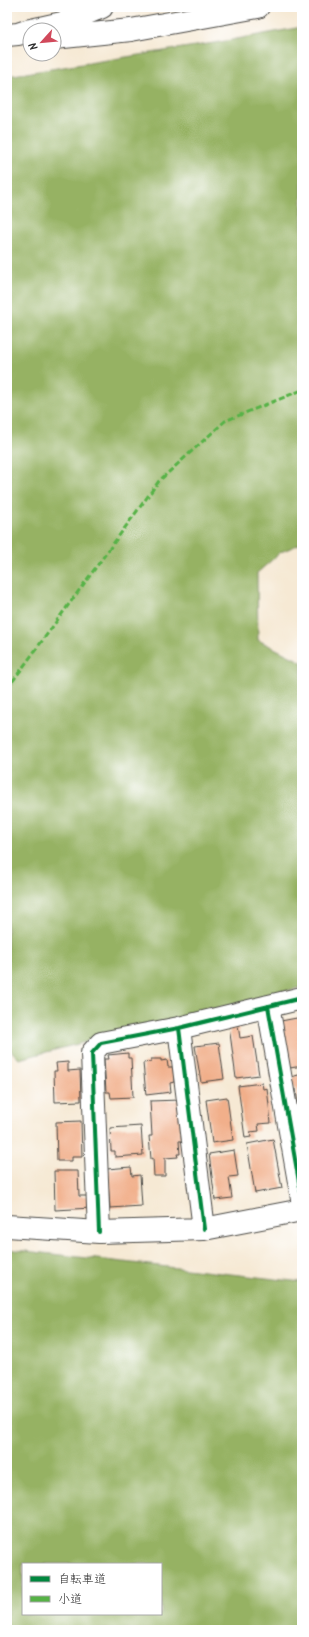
<svg xmlns="http://www.w3.org/2000/svg" width="309" height="1637" viewBox="0 0 309 1637" font-family="Kalam,'Klee One',sans-serif">
<rect width="100%" height="100%" fill="#fff"/>
<filter id="ink" filterUnits="userSpaceOnUse"><feTurbulence type="fractalNoise" baseFrequency=".025" numOctaves="2"/><feDisplacementMap in="SourceGraphic" scale="8" xChannelSelector="R" yChannelSelector="G"/><feConvolveMatrix kernelMatrix="1 2 1 2 8 2 1 2 1" color-interpolation-filters="sRGB"/></filter>
<filter id="wash" filterUnits="userSpaceOnUse"><feTurbulence type="fractalNoise" baseFrequency=".012" numOctaves="4" result="noise"/><feDisplacementMap in="SourceGraphic" scale="16" xChannelSelector="R" yChannelSelector="G"/><feGaussianBlur stdDeviation="0.9" result="paint"/><feColorMatrix in="noise" values="0 0 0 0 0 0 0 0 0 0 0 0 0 0 0 0 0 1.4 0 .05"/><feComposite in="paint" operator="in"/></filter>
<g filter="url(#wash)">
<rect width="100%" height="100%" fill="#f6e9d4"/>
<path fill="#96b263" stroke="#606e47" fill-rule="evenodd" d="M302,27V543L281,552L257,573L258,640L302,662V987L19,1059L7,1047V76L220,42Z
M7,1249L302,1282V1630H7ZM23,1564H161V1614H23Z"/>
<g id="blocks">
<path fill="#f1af8a" d="M302,1017V1066L290,1068L281,1021Z
M238,1025L240,1038L253,1036L259,1075L236,1078L229,1026Z
M219,1043L224,1079L201,1082L195,1046Z
M128,1053V1058H131L133,1097L111,1098L110,1092H106L104,1059H109L108,1055Z
M151,1059H161V1061L167,1060L168,1067H173L174,1082L170,1083L171,1092L146,1095L143,1063L151,1062Z
M68,1062V1071L80,1070L81,1101L55,1102L54,1071H57L56,1063Z
M302,1074V1128H301L296,1089L294,1090L291,1077Z
M262,1083L263,1089L267,1088L271,1123L258,1124L259,1131L250,1132L251,1137L245,1138L238,1086Z
M227,1097L233,1140L212,1143L206,1100Z
M180,1100L182,1141H179L180,1154H177L178,1157L165,1158V1176H154L153,1158L151,1159L149,1136H152L150,1101Z
M81,1121L82,1157H72V1161H57L56,1122Z
M141,1126L143,1155L115,1157V1151H111L110,1128Z
M273,1139L282,1188L255,1193L247,1144Z
M234,1150L238,1176L229,1177L232,1198L215,1200L209,1154Z
M131,1167L132,1176L140,1175L142,1206L110,1208L107,1169Z
M54,1171H78L79,1196H91L92,1208L55,1210Z"/>
</g>
</g>
<g filter="url(#ink)">
<use href="#blocks" fill-opacity="0" stroke="#494844" stroke-width="1"/>
<g fill="none" stroke-linecap="round" stroke-linejoin="round">
<g stroke="#494844" stroke-width="24">
<path id="street" d="M268,1006L302,1199
M179,1028L204,1229
M7,1226L99,1232L204,1229L302,1210
M99,1232L92,1053L101,1043L179,1028L302,998"/>
</g>
<g stroke="#494844" stroke-width="24">
<path id="secondary" d="M31,30L62,23L102,7
M7,35L18,34L30,30
M54,38L131,30L258,7"/>
</g>
<use href="#street" stroke="#fff" stroke-width="22"/>
<use href="#secondary" stroke="#fff" stroke-width="22"/>
<path stroke="#56b246" stroke-width="3" stroke-dasharray="6 3" stroke-linecap="butt" d="M7,689L159,481L225,421L302,390"/>
<g stroke="#fff" stroke-width="6">
<path id="cycleway" d="M268,1006L302,1199
M179,1028L204,1229
M99,1232L92,1053L101,1043L179,1028L302,998"/>
</g>
<use href="#cycleway" stroke="#00873e" stroke-width="4"/>
</g>
</g>
<rect width="309" height="1637" fill="none" stroke="#fff" stroke-width="24"/>
<rect x="22" y="1563" width="140" height="52" fill="#ffffff" stroke="#aaaaaa"/>
<rect x="30" y="1576" width="20" height="6" fill="#00873e" stroke="#aaaaaa"/>
<text x="58" y="1583" font-size="12" fill="#2b2b2b">自転車道</text>
<rect x="30" y="1596" width="20" height="6" fill="#56b246" stroke="#aaaaaa"/>
<text x="58" y="1603" font-size="12" fill="#2b2b2b">小道</text>
<g transform="translate(42 42) rotate(243)"><circle r="19" fill="#ffffff" stroke="#aaaaaa"/>
<path d="M0-3L7 15L0 10L-7 15Z" fill="#d1495b"/>
<text y="-6" font-size="11" font-weight="bold" text-anchor="middle" fill="#2b2b2b">N</text>
</g>
</svg>
